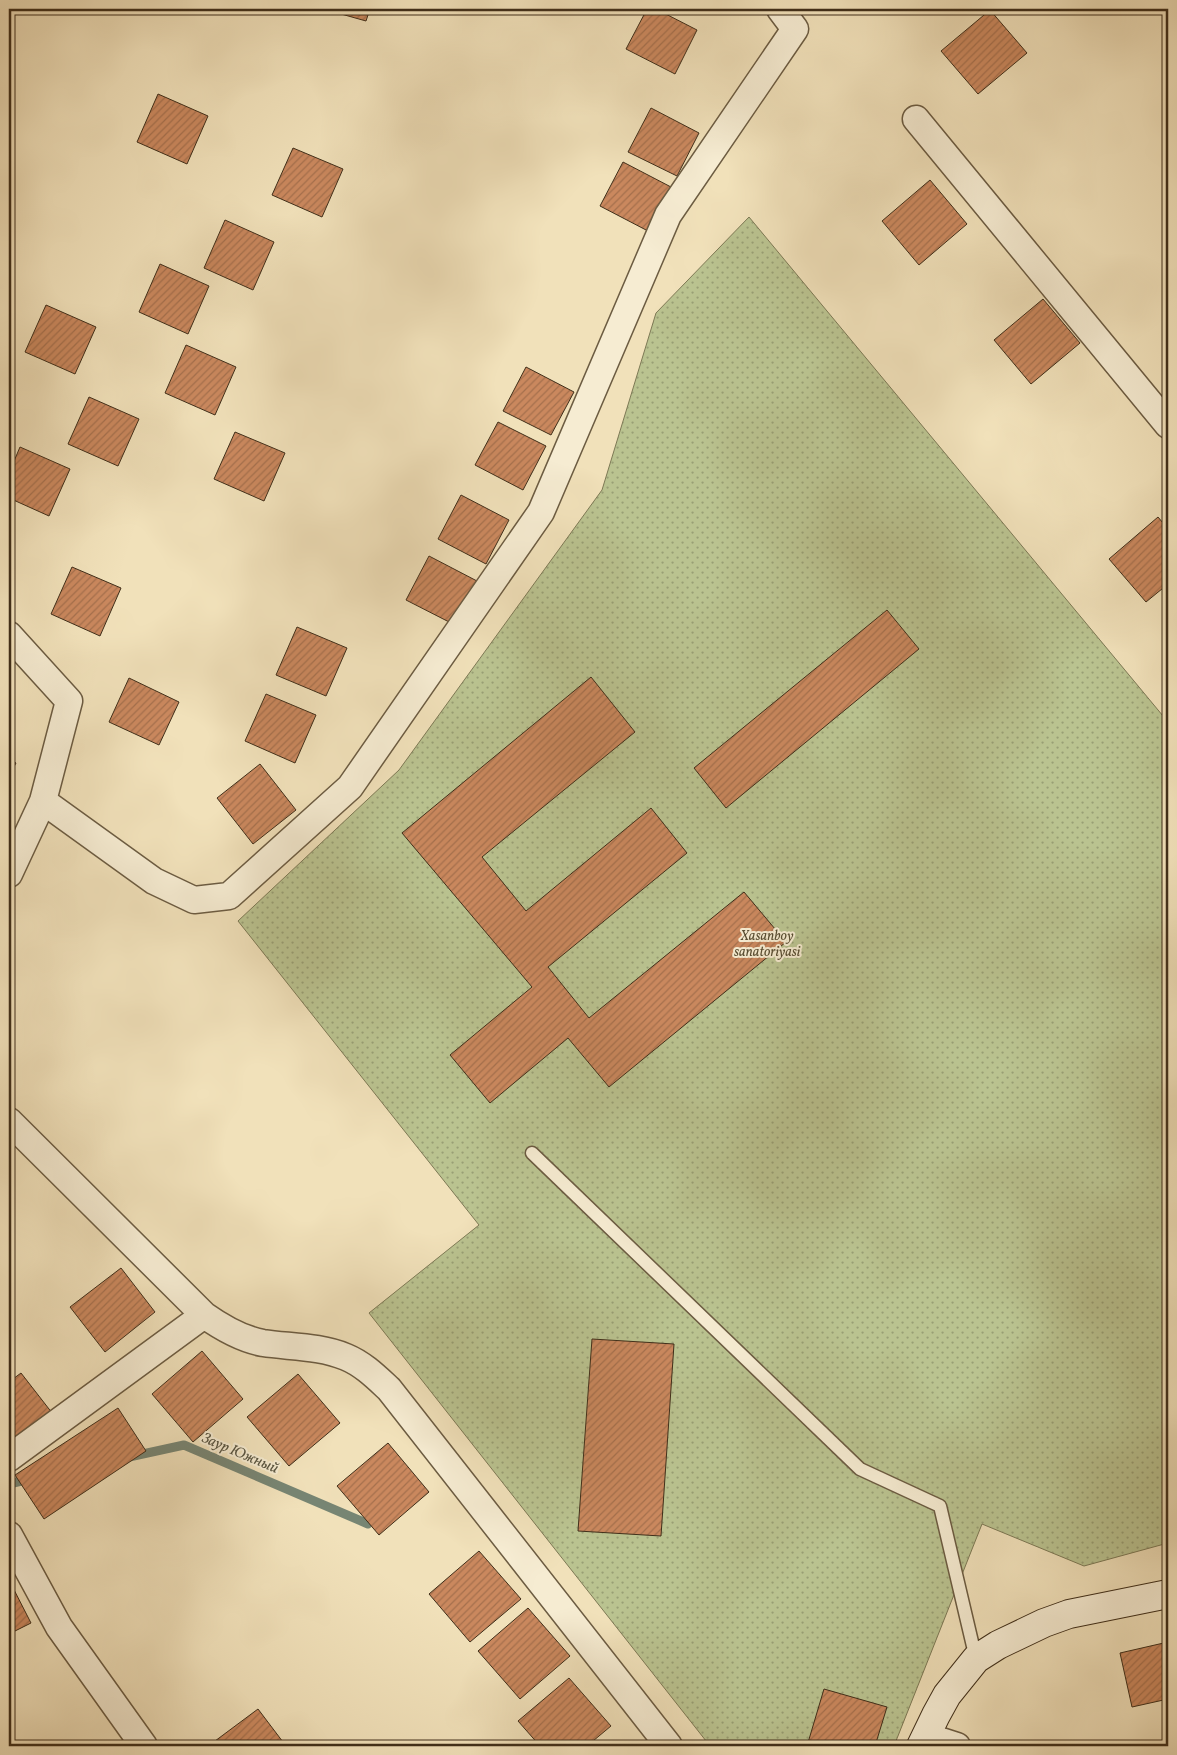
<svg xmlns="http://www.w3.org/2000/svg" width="1177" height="1755" viewBox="0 0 1177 1755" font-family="Vollkorn,serif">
<defs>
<pattern id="green-dots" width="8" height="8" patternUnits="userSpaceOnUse" patternTransform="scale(1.25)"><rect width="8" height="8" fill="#bac390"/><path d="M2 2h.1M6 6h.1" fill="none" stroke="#999f75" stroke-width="1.8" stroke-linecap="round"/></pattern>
<pattern id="building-hatch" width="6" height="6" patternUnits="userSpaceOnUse" patternTransform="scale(1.25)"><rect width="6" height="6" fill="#ca885e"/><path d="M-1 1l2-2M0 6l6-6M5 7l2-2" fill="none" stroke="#a5704d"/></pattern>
</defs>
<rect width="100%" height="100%" fill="#f1e1ba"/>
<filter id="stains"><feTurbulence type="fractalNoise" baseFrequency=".004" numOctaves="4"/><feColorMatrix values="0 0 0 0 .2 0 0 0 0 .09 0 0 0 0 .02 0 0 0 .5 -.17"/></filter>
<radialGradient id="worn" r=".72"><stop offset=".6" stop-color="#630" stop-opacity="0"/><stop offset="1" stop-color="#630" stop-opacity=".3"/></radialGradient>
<path fill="url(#green-dots)" stroke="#7d7955" d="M749,217L1168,722V1543L1084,1566L982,1524L894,1746H710L369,1313L479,1225L238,921L399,770L602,490L656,313Z"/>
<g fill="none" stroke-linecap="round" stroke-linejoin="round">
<path stroke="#778573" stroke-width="9" d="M129,1457L184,1445L368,1524
M9,1484L30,1479"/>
</g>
<path fill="url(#building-hatch)" stroke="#402f1a" d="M327,9H370L366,21L327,10Z
M647,9H656L697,30L675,74L626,49Z
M990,10L1027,53L978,94L941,51Z
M158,94L208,116L187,164L137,142Z
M651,108L699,133L677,176L628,152Z
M293,148L343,169L322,217L272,195Z
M623,162L671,187L648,231L600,206Z
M930,180L967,224L919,265L882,221Z
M225,220L274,242L253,290L204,268Z
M160,264L209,286L188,334L139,312Z
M1043,299L1080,343L1031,384L994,340Z
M46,305L96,327L75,374L25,352Z
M186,345L236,367L215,415L165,393Z
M526,367L574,392L551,435L503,411Z
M89,397L139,419L118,466L68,444Z
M498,422L546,446L523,490L475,465Z
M235,432L285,453L264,501L214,479Z
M20,447L70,469L49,516L9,498V473Z
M461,495L509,520L486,564L438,539Z
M1158,517L1168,529V584L1146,602L1109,559Z
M429,556L477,581L455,625L406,600Z
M72,567L121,588L100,636L51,614Z
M887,610L919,649L726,808L694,768Z
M297,627L347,648L326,696L276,675Z
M591,677L635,732L482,857L526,911L651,808L687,853L548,967L589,1018L744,892L786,942L609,1087L568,1038L490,1103L450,1055L532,987L402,833Z
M129,678L179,702L159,745L109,722Z
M266,694L316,715L295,763L245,741Z
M9,759L16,763L9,776Z
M260,764L296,810L253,844L217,798Z
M121,1268L155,1312L105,1352L70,1307Z
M592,1339L674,1344L661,1536L578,1531Z
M202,1351L243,1399L193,1442L152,1394Z
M21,1373L56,1418L9,1454V1382Z
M298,1374L340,1423L289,1466L247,1417Z
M118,1408L146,1451L44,1519L15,1475Z
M388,1443L429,1492L379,1535L337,1486Z
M479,1551L521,1599L470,1642L429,1594Z
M9,1580L31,1623L9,1634Z
M528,1608L570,1656L520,1699L478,1651Z
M1168,1642V1699L1132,1707L1120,1653Z
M569,1678L611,1726L587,1746H540L518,1721Z
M824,1689L887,1707L875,1746H807Z
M258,1709L286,1746H213L211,1744Z
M623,1741L627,1746H616Z"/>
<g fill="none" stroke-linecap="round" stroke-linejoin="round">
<g stroke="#6c5c42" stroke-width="15">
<path id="lane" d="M532,1153L860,1469L940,1506L976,1659"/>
</g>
<g stroke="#6c5c42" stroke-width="29">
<path id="street" d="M916,119L1168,425
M9,635L69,701L43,801L9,874
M43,801L154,881L194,900L229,896L350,787L541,512L668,215L795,29L780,9
M9,1121L204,1315C221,1327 241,1339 263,1343C290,1347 320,1346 346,1357C363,1364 376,1377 389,1389L669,1746
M9,1458L204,1315
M9,1535L59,1627L144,1746
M926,1736L957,1746"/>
</g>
<g stroke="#402f1a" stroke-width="30">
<path id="secondary" d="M921,1746L936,1715L947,1695L976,1659L998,1645L1044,1623L1069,1614L1168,1594"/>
</g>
<use href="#lane" stroke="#f6ecd2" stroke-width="12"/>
<use href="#street" stroke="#f6ecd2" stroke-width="26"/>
<use href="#secondary" stroke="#f6ecd2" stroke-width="28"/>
</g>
<g text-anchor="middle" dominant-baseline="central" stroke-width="4" stroke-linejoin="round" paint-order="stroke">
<g font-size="14" font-style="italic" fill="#584d32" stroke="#f6ecd2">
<text x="767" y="936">Xasanboy<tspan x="767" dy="16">sanatoriyasi</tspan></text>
</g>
<g font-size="15" font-style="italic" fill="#57533f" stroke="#f6ecd2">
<text transform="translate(240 1454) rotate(23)">Заур Южный</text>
</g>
</g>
<rect width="1177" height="1755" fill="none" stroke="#f1e1ba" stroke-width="30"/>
<rect x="10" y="10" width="1157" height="1735" fill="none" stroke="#402f1a" stroke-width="2.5"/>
<rect x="15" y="15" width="1147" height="1725" fill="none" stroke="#402f1a"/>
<rect width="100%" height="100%" filter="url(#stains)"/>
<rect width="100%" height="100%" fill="url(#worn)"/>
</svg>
